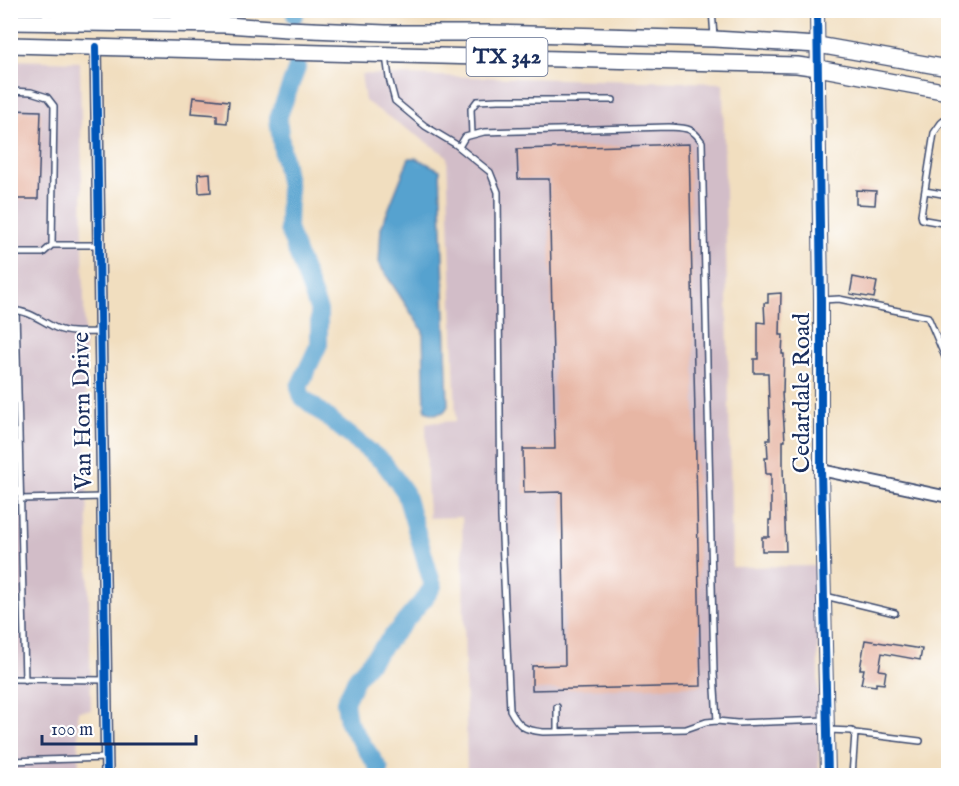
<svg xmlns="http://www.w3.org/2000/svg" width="959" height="786" viewBox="0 0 959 786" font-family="'IM FELL English',serif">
<rect width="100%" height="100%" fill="#fff"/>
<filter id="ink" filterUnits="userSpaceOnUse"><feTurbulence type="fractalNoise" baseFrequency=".0167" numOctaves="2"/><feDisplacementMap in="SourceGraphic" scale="12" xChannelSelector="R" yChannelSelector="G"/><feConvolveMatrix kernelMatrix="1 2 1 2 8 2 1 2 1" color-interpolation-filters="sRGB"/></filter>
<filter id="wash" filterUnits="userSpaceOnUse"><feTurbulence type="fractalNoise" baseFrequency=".008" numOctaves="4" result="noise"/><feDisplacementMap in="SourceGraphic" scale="24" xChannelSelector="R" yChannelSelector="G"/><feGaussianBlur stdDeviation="1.35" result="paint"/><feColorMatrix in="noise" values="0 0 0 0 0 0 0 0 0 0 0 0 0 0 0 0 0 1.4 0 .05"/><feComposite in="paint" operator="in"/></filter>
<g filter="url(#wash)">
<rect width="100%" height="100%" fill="#f1debf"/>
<path fill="#d2bdc8" d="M11,60L80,62L91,710L78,711L79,775L11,776Z
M361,74L723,83L732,567L817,566L819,775H467L462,517L429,518L427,482L426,423L456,421L447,156L365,101Z"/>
<path fill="#56a2cf" stroke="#386896" stroke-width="1.5" d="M409,158H416L440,170L448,406L444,412L434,414L425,411L423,331L379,264L381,228Z"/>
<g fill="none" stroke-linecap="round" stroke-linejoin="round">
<path stroke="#56a2cf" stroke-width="18" d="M295,10V15
M297,64V68L278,118L282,149L289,188L288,229L319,311V344L299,387L302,397L384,463L405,492L433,586L425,598L357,677L345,702L348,722L380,770L378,776"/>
</g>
<g id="blocks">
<path fill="#e7b6a4" d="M193,97L229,101L227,123L217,122V115L191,113Z
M10,110L41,111L38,199H10Z
M689,144L701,686L532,690V666L565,665L562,492L524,493L523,449H555L549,179H518L517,149Z
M210,173L211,192L199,193L198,174Z
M856,190L876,191L875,205L856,204Z
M853,277L877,282L874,298L850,294Z
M781,293L780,335H783L782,354H784L783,393H782L785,441H783V468L786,551H762V537H769V520H771V474H766L765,458H768L767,440H770L768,373H754V359H758V322L765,323L764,303H768V294Z
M865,640L922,649L920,660L882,653L879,670L886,671L884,684L876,683V686L861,684L864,669H860Z"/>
</g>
</g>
<g filter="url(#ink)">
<use href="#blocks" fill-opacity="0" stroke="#3b496d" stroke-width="1.5"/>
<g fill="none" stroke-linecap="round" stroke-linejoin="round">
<g stroke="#3b496d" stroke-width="8">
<path id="lane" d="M173,10V22
M712,10L714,37
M386,56L389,78L395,101L425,126L455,144L490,172L498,192L501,517L510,710C519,727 524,730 543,732L686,729L706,722L717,721L714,673L702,142C692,127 686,128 669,127L484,132L465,137L459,147
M10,91L31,92L47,97L54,106L52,245
M948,117L941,123L934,133L921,215L922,219L925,220L948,224
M472,135L471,109L477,101L498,100H613
M925,191L948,195
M10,253H43L52,245H99
M823,300L839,299L928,317L948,364
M10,310C31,311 39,320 56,328C69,334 86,332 100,332
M16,310L25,680
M20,499L102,497
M825,596L895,613
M10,679L106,680
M557,707V731
M717,721L737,723L826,720
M828,730L852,731L855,733L852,776
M855,733L920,741
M10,761L107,758"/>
</g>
<g stroke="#3b496d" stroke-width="14">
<path id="street" d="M96,47L107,776
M821,470L948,497"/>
</g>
<g stroke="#3b496d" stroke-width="16">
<path id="secondary" d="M817,10L821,300V470L828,776"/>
</g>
<g stroke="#3b496d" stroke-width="18">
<path id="primary" d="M10,22L227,25L287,29L386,33H494L714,39L818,45L948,68
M10,45L797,65L818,68L948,92"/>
</g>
<use href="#lane" stroke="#fff" stroke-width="5"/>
<use href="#street" stroke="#fff" stroke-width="10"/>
<use href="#secondary" stroke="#fff" stroke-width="14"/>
<use href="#primary" stroke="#fff" stroke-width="15"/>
<g stroke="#fff" stroke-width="11">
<path id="cycleway" d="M817,10L821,300V470L828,776
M96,47L107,776"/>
</g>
<use href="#cycleway" stroke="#0057b8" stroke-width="8"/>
</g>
</g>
<g text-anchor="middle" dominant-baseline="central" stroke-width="4.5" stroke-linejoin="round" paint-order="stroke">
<rect fill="#fff" stroke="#5f6d8e" stroke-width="1.5" x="466.5" y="38" width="81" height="38" rx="4.5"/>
<g font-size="22" font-weight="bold" fill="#1b2f5e">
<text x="507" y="57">TX 342</text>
</g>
<g font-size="24" fill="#1b2f5e" stroke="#fff">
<text transform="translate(802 393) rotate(-90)">Cedardale Road</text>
<text transform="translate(83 411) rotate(-91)">Van Horn Drive</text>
</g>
</g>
<rect width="959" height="786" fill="none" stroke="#fff" stroke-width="36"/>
<path d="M42 735v9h154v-9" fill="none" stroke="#1b2f5e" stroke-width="3"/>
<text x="51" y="735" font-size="18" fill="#1b2f5e" stroke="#ffffff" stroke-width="4.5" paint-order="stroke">100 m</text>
</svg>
